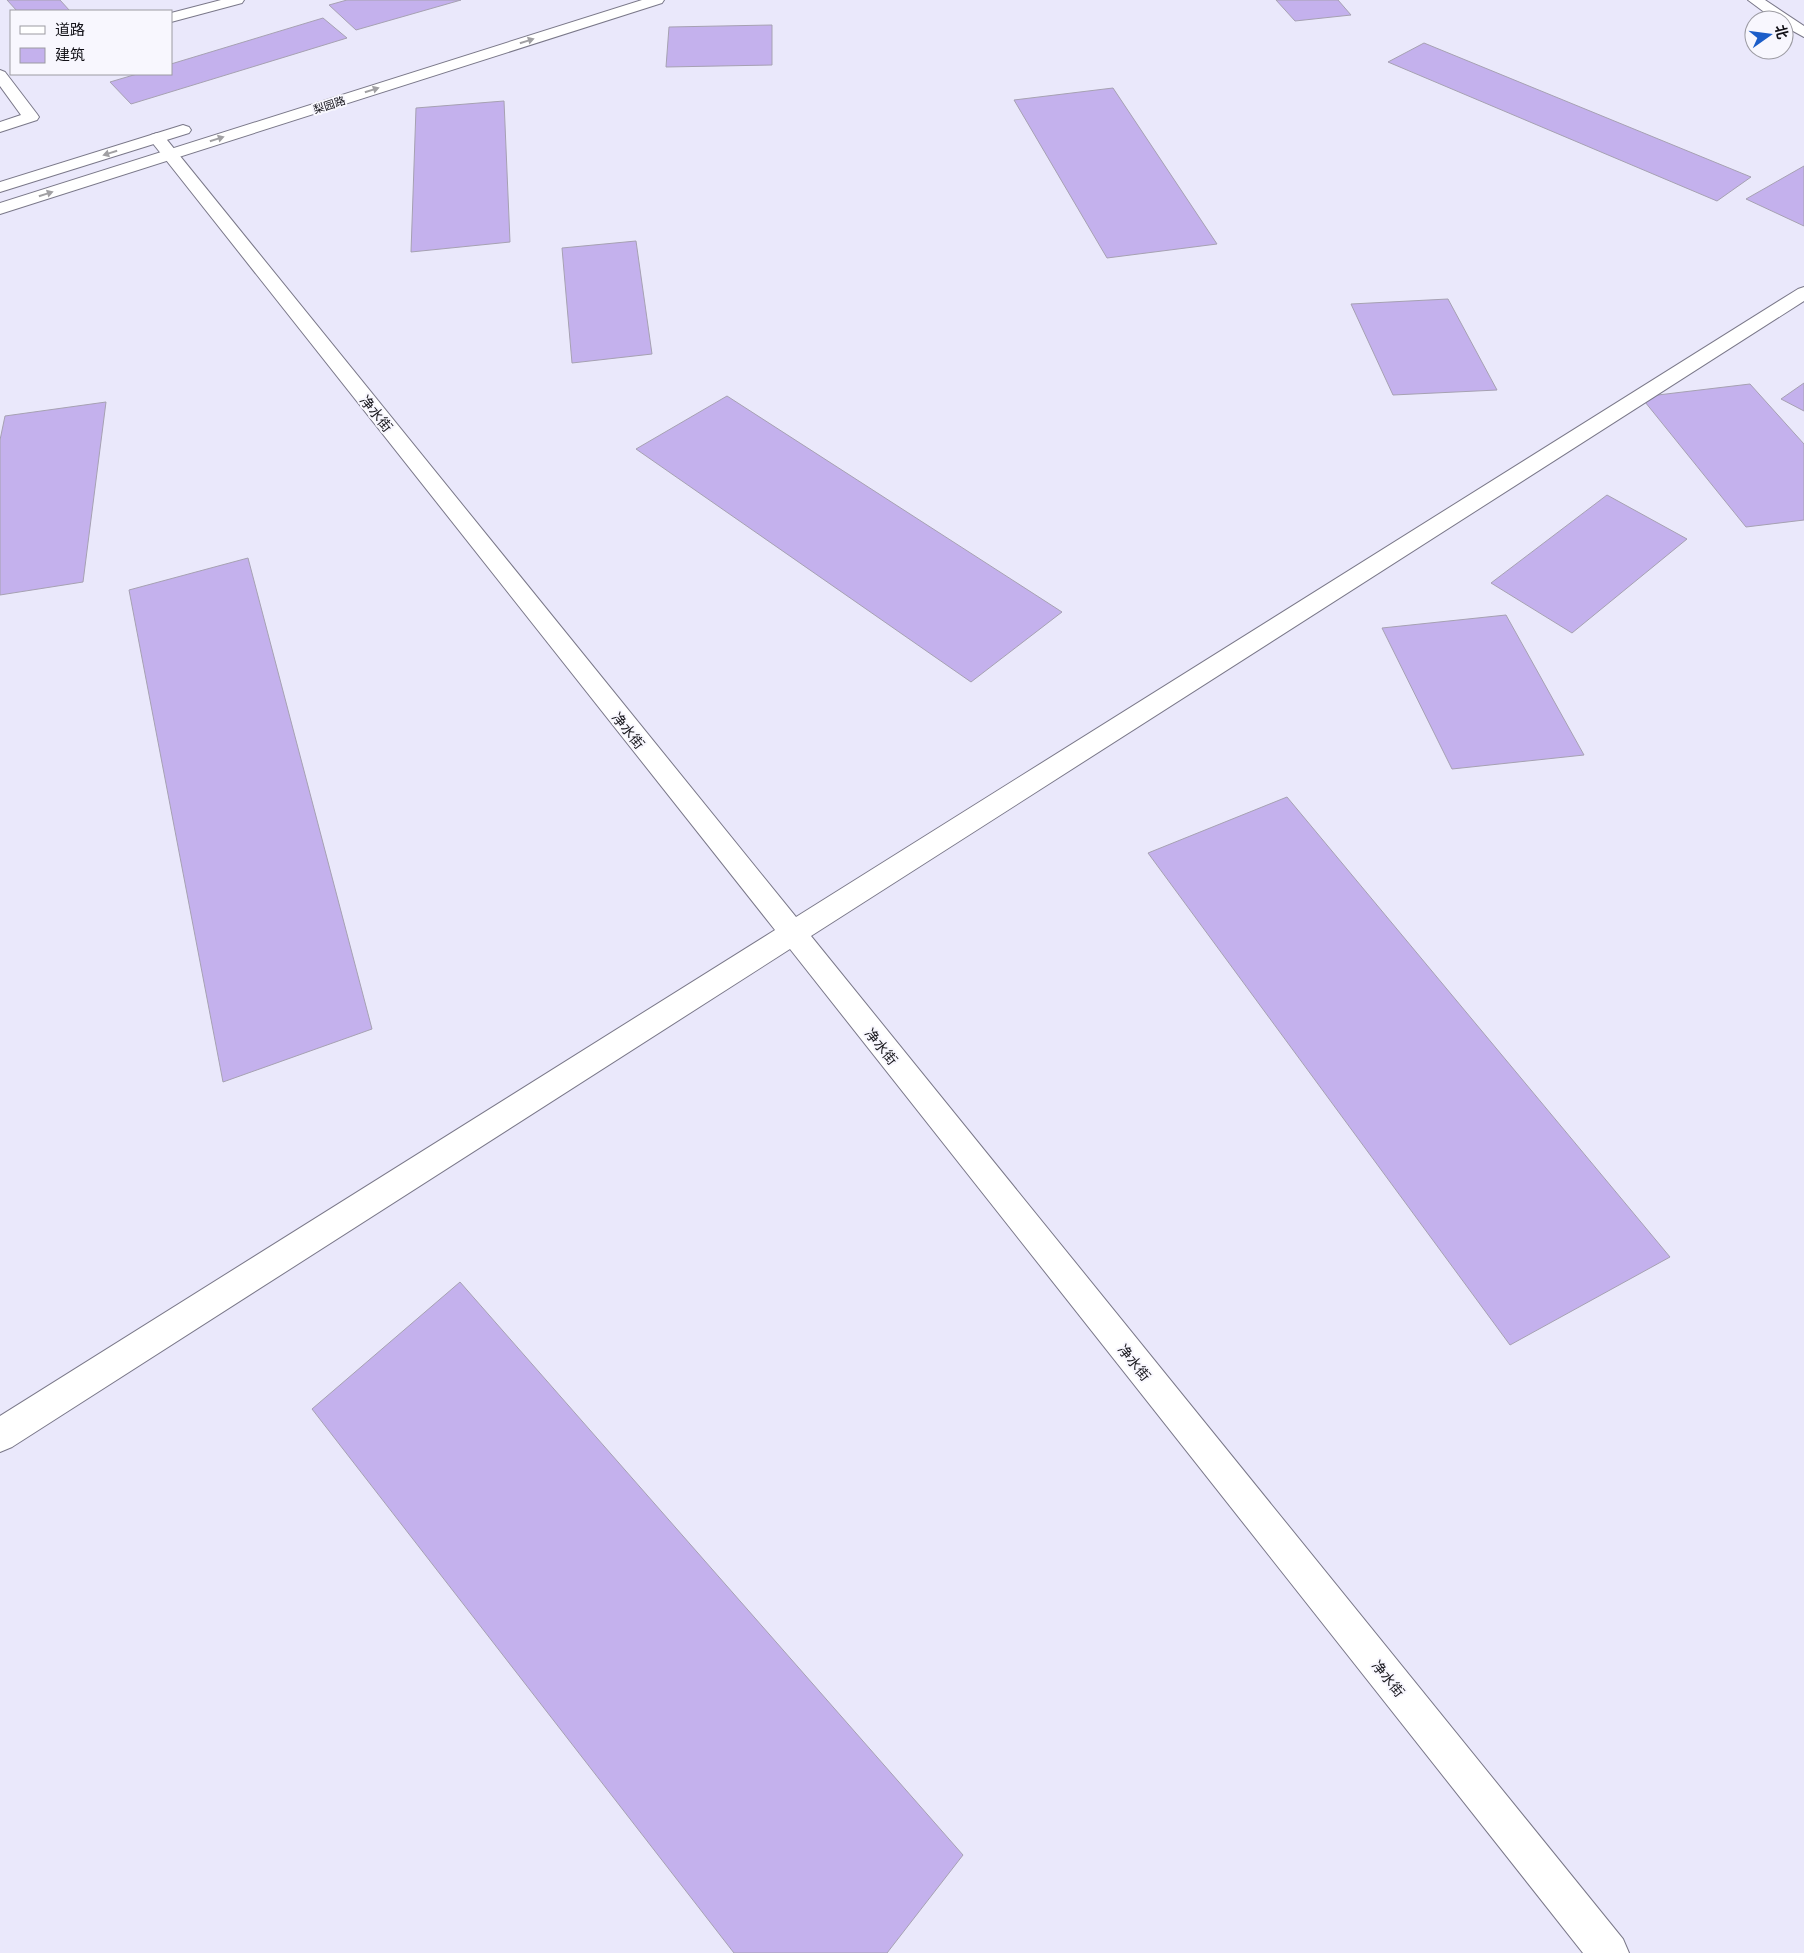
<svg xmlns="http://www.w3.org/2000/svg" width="1804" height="1953" viewBox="0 0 1804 1953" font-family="Georgia,'Noto Sans SC',serif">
<rect width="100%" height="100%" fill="#eae8fb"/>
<path fill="#c4b1ed" stroke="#a6a1b2" d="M7,0H60L70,11H17Z
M347,0H461L356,30L329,5Z
M1276,0H1338L1351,15L1295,21Z
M323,18L347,38L131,104L110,82L137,74H171V64Z
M772,25V65L666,67L669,27Z
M1424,43L1751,177L1717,201L1388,62Z
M1113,88L1217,244L1107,258L1014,100Z
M504,101L510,242L411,252L416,108Z
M1804,166V226L1746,199Z
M636,241L652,354L572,363L562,248Z
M1448,299L1497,390L1393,395L1351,304Z
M1804,383V411L1781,399Z
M1750,384L1804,444V520L1746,527L1641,397Z
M727,396L1062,612L971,682L636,449Z
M106,402L83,582L0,595V440L5,416Z
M1607,495L1687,539L1572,633L1491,583Z
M248,558L372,1029L223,1082L129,590Z
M1506,615L1584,755L1452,769L1382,628Z
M1287,797L1670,1257L1510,1345L1148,853Z
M460,1282L963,1855L887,1953H734L312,1409Z"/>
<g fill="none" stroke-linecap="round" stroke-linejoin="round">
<g stroke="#7a7889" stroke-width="2">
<path id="minor" d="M221,0H244L242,3L171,22V13Z
M1748,0H1765L1804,26V37L1784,26V20H1775Z
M0,70L5,72L37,114L39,117L37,120L0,132V122L21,115L0,86Z
M157,133L163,135L796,917L1798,289L1804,287V301L811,936L1623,1939L1629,1953H1583L790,949L12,1447L0,1452V1416L775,930L151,141L149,138L151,135Z"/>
</g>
<g stroke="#7a7889" stroke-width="2">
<path id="major" d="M642,0H664L662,3L0,214V203Z
M183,125L189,127L191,130L189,133L0,192V182Z"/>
</g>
<use href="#minor" fill="#fff" fill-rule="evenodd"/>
<use href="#major" fill="#fff" fill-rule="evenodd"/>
</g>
<defs><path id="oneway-solid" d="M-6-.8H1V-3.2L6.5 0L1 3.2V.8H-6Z" transform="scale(1.25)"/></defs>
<g fill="#a1a0a3">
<use href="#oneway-solid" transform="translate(527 41) rotate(-18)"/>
<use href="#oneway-solid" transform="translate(372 90) rotate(-18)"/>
<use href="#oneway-solid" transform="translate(217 139) rotate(-18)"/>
<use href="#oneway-solid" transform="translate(110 153) rotate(163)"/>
<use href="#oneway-solid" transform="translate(46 194) rotate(-18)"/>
</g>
<g text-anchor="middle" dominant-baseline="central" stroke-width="4" stroke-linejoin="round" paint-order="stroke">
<g font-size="11" fill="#131218" stroke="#f8f7fe">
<text transform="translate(329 104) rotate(-18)">梨园路</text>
</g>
<g font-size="14" fill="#131218" stroke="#f8f7fe">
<text transform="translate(377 413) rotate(51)">净水街</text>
<text transform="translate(629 730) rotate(51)">净水街</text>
<text transform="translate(882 1046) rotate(51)">净水街</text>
<text transform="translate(1135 1362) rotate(51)">净水街</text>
<text transform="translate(1389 1678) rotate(51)">净水街</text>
</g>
</g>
<rect x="10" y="10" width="162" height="65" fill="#f8f7fe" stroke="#9c9ba2"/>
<rect x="20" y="26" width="25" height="8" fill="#ffffff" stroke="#9c9ba2"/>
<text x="55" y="35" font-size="15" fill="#131218">道路</text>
<rect x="20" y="48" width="25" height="15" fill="#c4b1ed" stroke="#9c9ba2"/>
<text x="55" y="60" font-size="15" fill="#131218">建筑</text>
<g transform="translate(1769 35) rotate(76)"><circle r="24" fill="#f8f7fe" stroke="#9c9ba2"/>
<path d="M0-4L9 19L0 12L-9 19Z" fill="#1b5dc9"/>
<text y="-8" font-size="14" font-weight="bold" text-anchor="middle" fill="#131218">北</text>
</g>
</svg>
